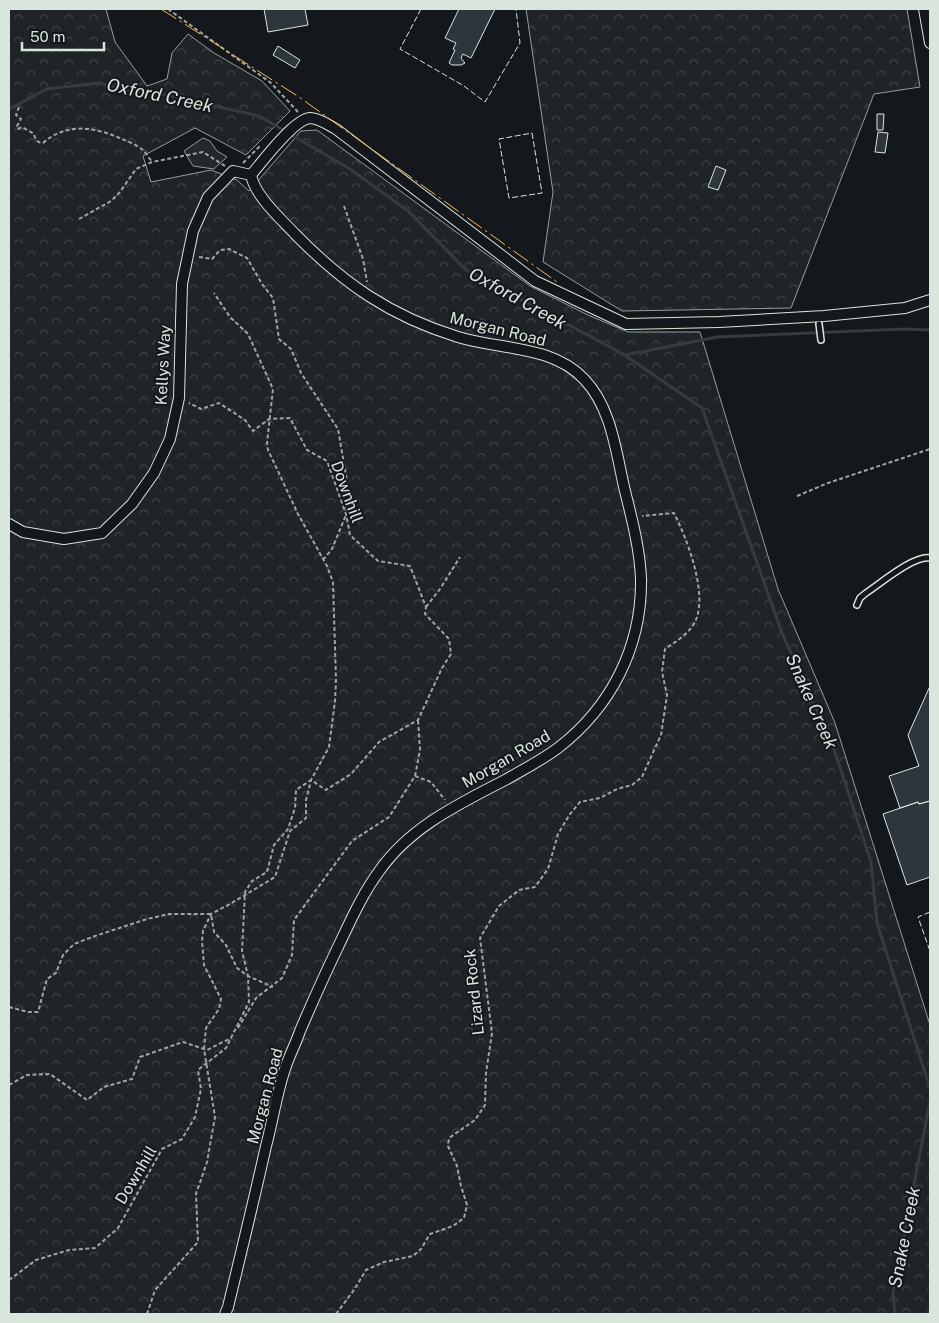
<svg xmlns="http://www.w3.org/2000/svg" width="939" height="1323" viewBox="0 0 939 1323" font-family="'Public Sans',sans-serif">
<defs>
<pattern id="forest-crowns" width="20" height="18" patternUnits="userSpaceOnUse" patternTransform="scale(1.25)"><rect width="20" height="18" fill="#202428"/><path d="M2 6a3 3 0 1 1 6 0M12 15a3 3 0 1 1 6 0" fill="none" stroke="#404447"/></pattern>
</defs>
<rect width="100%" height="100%" fill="#14181c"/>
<path fill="url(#forest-crowns)" stroke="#939e99" d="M9,9H106L115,42L147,86L167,79L172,53L188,34L214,53L262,81L290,111L246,155L195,128L143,156L151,182L211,170L237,180L249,191L301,131L317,130L530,286L588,315L628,332H700L778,589L835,723L930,1025V1314H9Z
M526,9H907L920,87L874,94L791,308L622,311L543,262L553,192Z"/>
<path fill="#24282b" stroke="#939e99" d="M203,138L210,141L217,151L227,157L214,169L193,166L184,151Z"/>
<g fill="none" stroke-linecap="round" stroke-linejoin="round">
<path stroke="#363b3e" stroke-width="3" d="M9,109L47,89L99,83L130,92H152L259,116L350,169L408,211L466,270L625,355L717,337L856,331L906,329L930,330
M626,356L702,408L782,633L834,749L871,862L877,923L930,1088
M895,1314L893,1294L930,1101"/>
</g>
<path fill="#2c363c" stroke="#d8e6dc" d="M264,9H305L308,25L268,32Z
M459,9H495L471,58L463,54L461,58L465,63L461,65H452L449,63L455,50L453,49L456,43L445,38Z
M278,46L300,60L295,68L273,55Z
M877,114H884L883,130H877Z
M878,132L888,133L885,153L875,152Z
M716,166L726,170L718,190L708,187Z
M930,686V801L919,804L918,802L900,808L889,776L919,766L908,735Z
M930,801V877L907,885L883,814L918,802L919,804Z"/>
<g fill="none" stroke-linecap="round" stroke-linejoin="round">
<g stroke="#d8e6dc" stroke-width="8">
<path id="lane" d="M819,324L821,340
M857,605L860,598L866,593C881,583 914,555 930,558"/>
</g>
<g stroke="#d8e6dc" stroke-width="12">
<path id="street" d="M924,9L930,43
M9,524L23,532L64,539L102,533L132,504L154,473L170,439L179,398L182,284L193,231L208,197L233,171L251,175
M225,1314L228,1307C241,1253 254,1200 266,1146C273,1120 277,1091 286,1066C290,1054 296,1043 300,1031C312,1003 324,976 337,949C350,922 362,894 380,870C411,826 461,803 507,779C524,769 542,760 558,748C611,707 642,647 641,579C640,550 632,519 625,491C616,453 612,408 584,379C552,345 500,350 458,337C390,316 344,284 295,234C280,218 255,196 251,175C262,162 294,119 310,118C319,118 328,125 336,129L535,281L626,324L719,322L824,316L905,308L930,300"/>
</g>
<path stroke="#9da8a2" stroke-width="2" stroke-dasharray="4 2.5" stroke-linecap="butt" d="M168,9L271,83L298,112
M19,107L16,115L21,119L17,126L18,129L22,127L34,134C35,139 37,143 43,143C67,122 95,127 122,139C129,142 137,145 143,150C146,153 149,158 152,162
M243,163L261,145
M344,206L363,259L367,282
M79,219L111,201L120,192L136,169L152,162L203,152L225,166
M199,257L212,259L220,250L229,249L247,258L262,284L273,298L279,339L291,349L301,373L338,429L347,481L346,511
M797,496L828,483L930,449
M323,560L332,549L346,515
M426,607L440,589L460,557
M415,776L420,750L418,720
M9,1007L28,1012H38L47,979L56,973L63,955L74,944L95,936L147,919L169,914H211L214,932L226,945L237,968L248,976L273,987
M238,1028L256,998L282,978L292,955L294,920L352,841L389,817L415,776L431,782L445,800
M9,1085L27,1075L50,1074L87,1100L104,1087L132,1079L140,1057L183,1042L207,1050L231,1038
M9,1280L36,1260L69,1250L95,1248L118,1228L162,1149L182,1139L195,1117L201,1089L198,1070L226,1048L249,1002L248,976L242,951L245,892L252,881L267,872L274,845L288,829L295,808L296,790L311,780L326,790L351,774L379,742L418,720L442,668L451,654L449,639L425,614L426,607L410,566L378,561L350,535L346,514L327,461L307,450L290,418L269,419L253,431L245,420L219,403L201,409L189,403
M147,1314L155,1290L198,1242L196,1194L207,1162L215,1117L204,1049L206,1028L219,1009L221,999L204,965L202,941L203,931L211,914L230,904L275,877L290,831L306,818V800L311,780L329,747L335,701L336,680L333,582L327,566L298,514L268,450L267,443L273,389L248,334L230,317L214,293
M336,1314L354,1290L366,1270L384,1262L413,1256L421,1249L430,1234L453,1226L464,1218L467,1205L461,1186L457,1166L448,1146L449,1138L475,1120L485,1105L486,1073L492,1033L480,938L499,906L519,890L535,887L548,869L558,834L570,814L580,802L600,798L617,789L632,785L642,777L661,735L667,695L662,672L665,649C677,641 692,632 697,617C706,588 687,539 674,513L642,516"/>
<use href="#lane" stroke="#14181c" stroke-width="5"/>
<use href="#street" stroke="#14181c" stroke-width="10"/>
<path stroke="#d8e6dc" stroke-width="1" stroke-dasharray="6 2.5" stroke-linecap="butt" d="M421,9L400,49L464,86L485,102L520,43L516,9
M532,133L542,193L509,198L499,139Z
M930,912L918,917L930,951"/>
<path stroke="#ffb74d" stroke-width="1" stroke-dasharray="18 4 2.5 4" stroke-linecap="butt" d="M161,9L299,97L557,282"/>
</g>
<g text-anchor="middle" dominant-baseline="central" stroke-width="4" stroke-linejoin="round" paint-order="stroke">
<g font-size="16" fill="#d8e6dc" stroke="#14181c">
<text transform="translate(498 329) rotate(14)">Morgan Road</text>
<text transform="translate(163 365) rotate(-87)">Kellys Way</text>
<text transform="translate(347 492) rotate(70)">Downhill</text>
<text transform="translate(506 759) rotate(-30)">Morgan Road</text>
<text transform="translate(474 992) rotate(-96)">Lizard Rock</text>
<text transform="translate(265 1096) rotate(-75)">Morgan Road</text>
<text transform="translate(136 1175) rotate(-59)">Downhill</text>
</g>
<g font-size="18" font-style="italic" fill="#d8e6dc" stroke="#14181c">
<text transform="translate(160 95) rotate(12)">Oxford Creek</text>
<text transform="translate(518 298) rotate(29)">Oxford Creek</text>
<text transform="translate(812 701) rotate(66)">Snake Creek</text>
<text transform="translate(904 1237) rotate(-79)">Snake Creek</text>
</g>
</g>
<rect width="939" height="1323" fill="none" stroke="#d8e6dc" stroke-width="20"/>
<path d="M22 42v8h82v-8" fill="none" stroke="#d8e6dc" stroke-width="2.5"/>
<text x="30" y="42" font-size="15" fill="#d8e6dc" stroke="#14181c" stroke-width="4" paint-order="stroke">50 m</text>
</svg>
